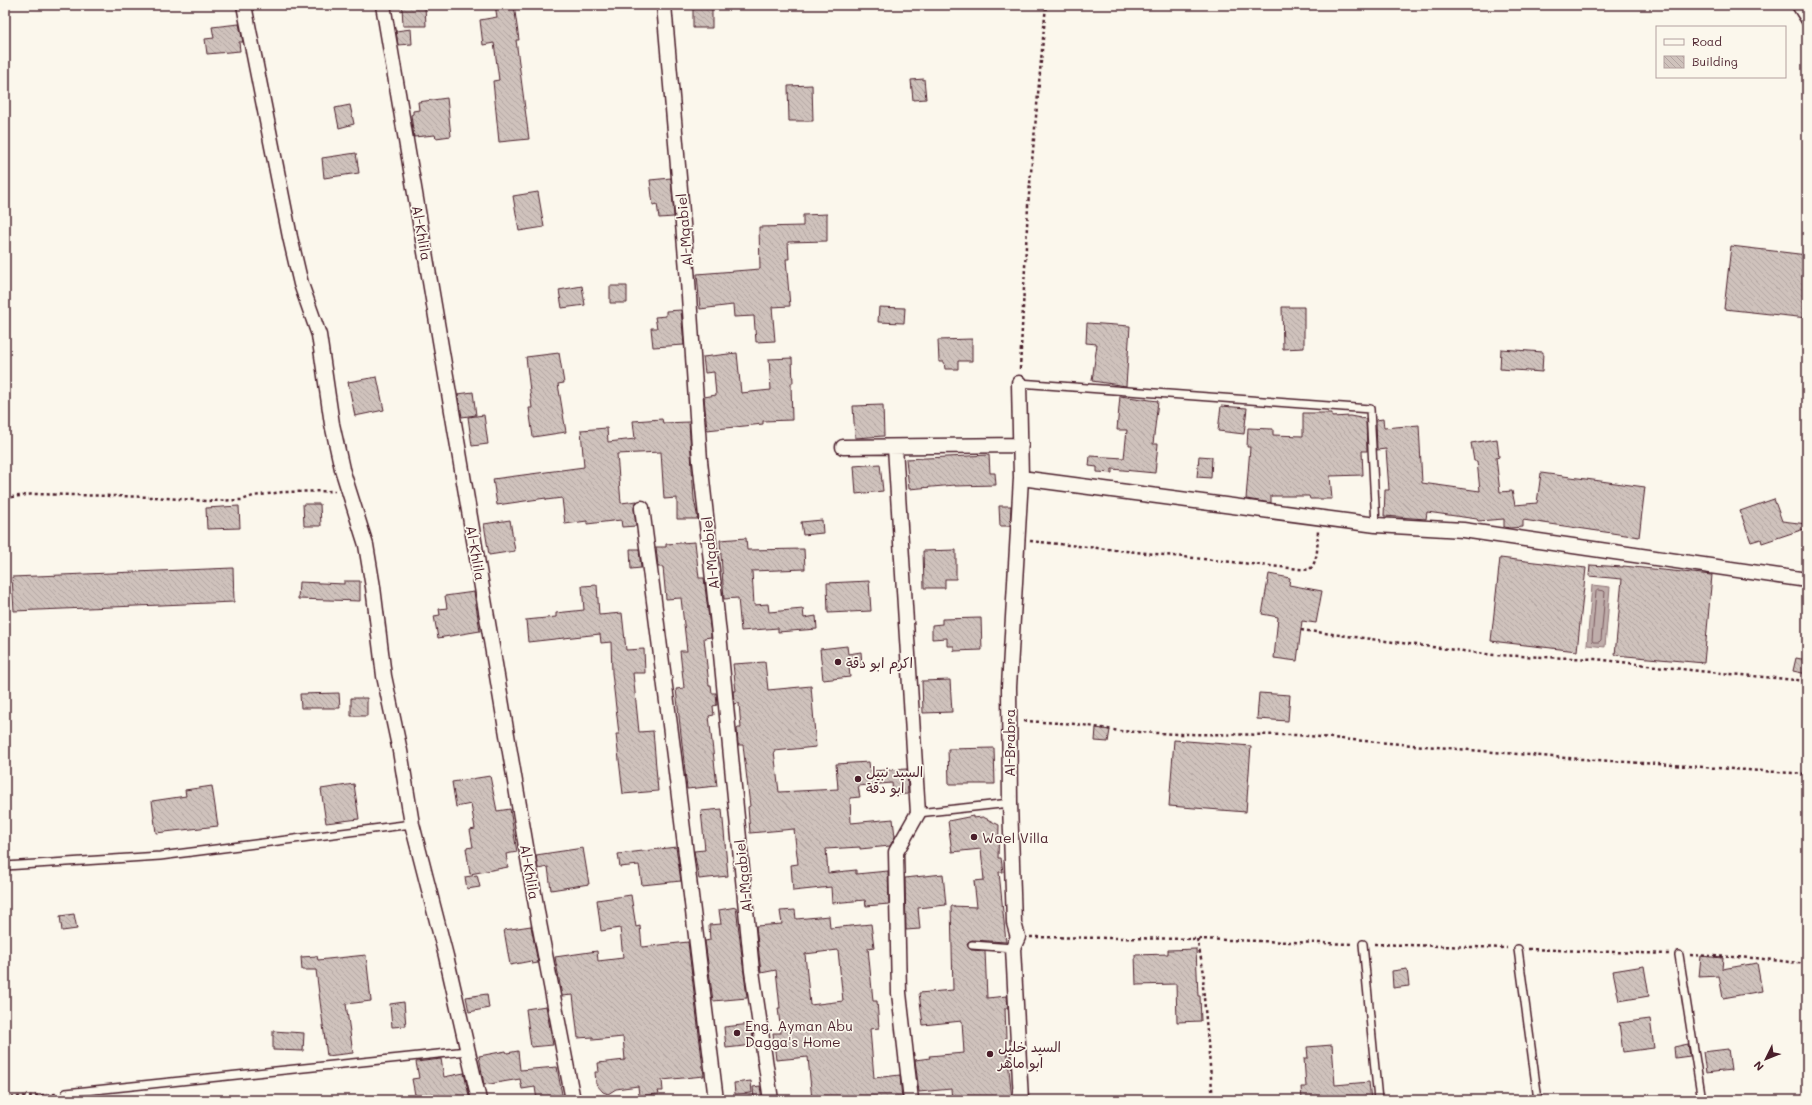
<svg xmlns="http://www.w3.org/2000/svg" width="1812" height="1105" viewBox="0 0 1812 1105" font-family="Mali,'Playpen Sans Arabic',sans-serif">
<defs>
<pattern id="building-back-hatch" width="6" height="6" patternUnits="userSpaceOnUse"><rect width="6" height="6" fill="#cfc2bc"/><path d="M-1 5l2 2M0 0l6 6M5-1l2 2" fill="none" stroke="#b3a6a2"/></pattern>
</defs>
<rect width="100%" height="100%" fill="#fbf7ec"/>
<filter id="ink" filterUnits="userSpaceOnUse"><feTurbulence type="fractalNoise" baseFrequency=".025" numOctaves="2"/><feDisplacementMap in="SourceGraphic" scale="8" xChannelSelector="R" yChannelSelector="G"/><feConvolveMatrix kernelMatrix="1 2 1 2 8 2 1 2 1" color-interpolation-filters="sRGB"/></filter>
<g filter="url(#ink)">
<path fill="#bfadaa" stroke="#907477" d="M1592,585L1610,587L1605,647L1587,645Z"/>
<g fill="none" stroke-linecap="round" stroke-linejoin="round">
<path stroke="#79585e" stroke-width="1" d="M1598,590L1604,591L1605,592L1601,640L1599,642H1593L1592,640L1596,592Z"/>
</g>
<path fill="url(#building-back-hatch)" stroke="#4a1f2b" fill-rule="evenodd" d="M425,5L426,26H403L402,6Z
M495,5H514L519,40H516L529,139L499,142L493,81L499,80L494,43L483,45L480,20L497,17Z
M693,5L712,6V28H693Z
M239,24L243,42H239L240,51L207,54L205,39L214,38L212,27Z
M411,29L412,44L398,45L396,31Z
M924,79L926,99L913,100L911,80Z
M812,85L813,121H789L788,86Z
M447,98L451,136L436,138L435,135L414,137L411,115L413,114V111L419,110L418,102Z
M350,105L354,124L339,128L335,108Z
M356,153L359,173L324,178L322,158Z
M671,178L674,217L659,218L657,204L653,205L650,180Z
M538,192L544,227L519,231L513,196Z
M827,214V241L788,242L789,259H786L790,306L772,307L775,341L756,342L754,316L734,317L733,305L700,309L697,274L760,269L759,227L803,226V215Z
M1731,246L1807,255V318L1724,309Z
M582,286L585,305L562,308L559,290Z
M610,286H627V303H610Z
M879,307L905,308L904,323L878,322Z
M1282,307H1304V348L1283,349Z
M681,310L684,345L653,347L651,328H657L655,317L666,316V311Z
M1087,323L1130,326L1126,386L1092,381L1097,344L1086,343Z
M972,339V361H958V369H945L944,362H939L938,340Z
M1501,349L1543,352L1542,372L1500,369Z
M559,353L564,383L558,384L566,432L533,437L529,408H532L526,357Z
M737,353L741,393L771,390L769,359L792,358L793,383H791L792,420L763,421V424L707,430L704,397L716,395L714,372L705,373L703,357Z
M377,377L384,410L355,416L348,382Z
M473,392L476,415L462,417L458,394Z
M1120,396L1158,401L1153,444H1158L1155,473L1112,469V473L1097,472V467L1089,466L1090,456L1124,458L1127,430H1117Z
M883,405L884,436L855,438L853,406Z
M1221,406L1247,408L1244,434L1218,431Z
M1303,413H1332V417L1350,416L1366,419L1367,451H1362L1363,475L1330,476L1332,499H1310L1309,496H1271V503L1246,499L1250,447H1247L1248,428L1273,429V435L1303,436Z
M484,415L488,444L472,446L468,417Z
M662,419L663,423L689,422L694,499L698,519H677V498L664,499L661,452L617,454L621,503L637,501L634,509L636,526L622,527L621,520L587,524V521L565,524L562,498L546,500V498L497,505L493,479L584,467L581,430L607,428L608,442L635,439L633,421Z
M1383,419L1384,428L1419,425L1422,483L1480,491L1477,461H1474L1471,443L1497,439L1499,457L1496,458L1500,492L1512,491L1515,505L1537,503L1541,473L1645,487L1639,537L1523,520V527L1510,528L1504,527V519L1478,521L1477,519L1427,512L1426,519L1384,516L1385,490H1389L1386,449L1377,450L1376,420Z
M989,455L990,473H995L996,485L955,486V485L909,489L906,459Z
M1199,456L1212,457L1211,478L1197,477Z
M880,464L883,491L856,494L854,466Z
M1774,499L1782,521L1807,524V528L1762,543L1761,539L1751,542L1740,511Z
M303,504H320L321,526H304Z
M239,506L240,528L207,529L206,508Z
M999,506H1011L1010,526H1000Z
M510,520L515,551L489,555L484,524Z
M822,520L823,533L803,535L801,522Z
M746,538L747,550L804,549L805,569L752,571L754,605L768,604L769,612L803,609L804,618L816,616L817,629L778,632V628L741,631L738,598L724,599L720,540Z
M695,542L699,578H704L711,635V637L704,638L709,685H711L712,693H716L717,705L713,706L714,715L709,716L717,786L687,789L676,689L684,688L680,651H687L681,598L666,599L663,567H658L656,547H666V544Z
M630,549H639L641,568L631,569Z
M956,550V579H945V588H924L923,551Z
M1500,558L1586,568L1577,651L1491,641Z
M1590,565L1623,567V566L1712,575L1704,663L1615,655L1622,579L1589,576Z
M233,568L234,602L14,611L12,577Z
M1269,574L1290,578L1289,585L1322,591L1316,623L1302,621L1297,661L1274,658L1278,617L1262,614Z
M344,581H360V601L298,599L299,582L344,584Z
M869,581L871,611L828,613L827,583Z
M597,585L599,615L622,613L626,650L644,649L645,673H633L639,732L653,731L658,791L623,794L616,734H619L612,673L611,642L601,643L600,634L528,642L526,620L556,617V613L584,610L582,586Z
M474,592L480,631L438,638L434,616L440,615L439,609L447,608L445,596Z
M981,618L982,650L954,651V646H947V638L932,639V625L942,624V619Z
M847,646L848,654L861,652L862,665L849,667L850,677L823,680L820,649Z
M1796,658L1807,660V674L1793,671Z
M765,662L768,690L811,686L816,747L774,751L779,792L838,789L836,764L869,762L870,771L907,769L908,794L893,795L892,783L858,786L860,797L850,798L851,823L893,819L895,837L890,846L860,849V847L826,849L828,873L856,870V874L888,871L889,904L866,906L865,900L832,903L831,887L793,891L791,865L798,864L794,829L750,833L748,807L750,806L743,745H738L737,728H741L739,703L734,704L733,691H736L733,664Z
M950,680L952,712L923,713L922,681Z
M339,693L340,708H301L300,694Z
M1259,693L1290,695L1288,721L1257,719Z
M351,698H367V716H351Z
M1096,728L1110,730L1108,742L1095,741Z
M1174,740L1251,746L1246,812L1169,806Z
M994,748L995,784H949L948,749Z
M490,776L497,811L510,809L517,852L506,854L508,867L470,874L466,848L473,847L470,830L475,829L471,804L456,807L452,782Z
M354,784L359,819L326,823L321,789Z
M212,786L218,826L156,833L152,801L186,796L185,790Z
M722,809L728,876L699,879L694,851L705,850L701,811Z
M973,816V818L983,817L999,825L998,858H1001L1003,872H999L1006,942L972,940L968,942L967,945L971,950L985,951L987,998L1007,996L1008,1008H1005L1006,1038L1012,1100H952L951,1089L919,1092L915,1060L930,1058L929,1056L964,1053L962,1021L923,1025L919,993L953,990L951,906L977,907L974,881L984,880L981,849L952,852L948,821Z
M676,847L681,881L642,885L639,865L620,867L618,854Z
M583,848L589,884L551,890L548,867L538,869L536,855Z
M943,874L946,905L918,908L920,929L906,930L905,878Z
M477,875L480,887L467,889L465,877Z
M631,895L636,927L640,926L642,947L688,942L704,1076L662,1080L663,1091H658L659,1094L639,1096L638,1086L616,1089L608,1094L603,1092L596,1084L595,1072H599L598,1063L625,1060L623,1037L593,1040V1037L578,1038L573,995L562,996L555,957L597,951L598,961L623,958L620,928L601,931L597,900Z
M736,907L747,998L713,1001L705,941L710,940L709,925L721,924L719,910Z
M795,910L796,919L829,916L830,928L871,924L874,947L868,948L873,1001H877L879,1028L870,1029L874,1078L900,1075L902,1100H812L808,1057L776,1060L773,1033H781L778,1008H780L776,970L761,973L756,926L782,924L780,911ZM838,950L843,1001L810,1005L805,954Z
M74,914L77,929L62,931L60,916Z
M531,926L538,963L532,964L531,961L510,965L504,930Z
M1196,949L1198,996H1200L1201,1021L1177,1022L1176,984L1136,985L1135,955L1168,954V950Z
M366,955L371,1001L346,1004L353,1053L327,1056L316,970H302L301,957L317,956L318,960Z
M1701,956L1723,958L1722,969L1757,963L1762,991L1723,998L1719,976L1699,977Z
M1644,966L1649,996L1619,1001L1613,971Z
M1407,969L1409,986L1393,988L1392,971Z
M487,994L489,1008L469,1012L466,997Z
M404,1002L406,1026L392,1027L390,1004Z
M546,1006L553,1045L531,1047L526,1009Z
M1650,1019L1654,1048L1623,1052L1619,1023Z
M751,1024L754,1045L726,1048L724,1027Z
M273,1031L304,1033L303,1051L273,1050Z
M1688,1044L1690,1056L1675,1058L1674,1047Z
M1332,1045L1335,1085L1369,1082L1371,1100H1302L1301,1087H1306L1304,1058H1308L1307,1047Z
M1728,1049L1731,1070L1706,1073L1703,1052Z
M506,1051L507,1053L518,1051L520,1070L557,1067L563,1100H537L535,1087L522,1089L520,1079L484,1085L479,1056Z
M441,1059L444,1077L464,1073L470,1100H416L412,1079L419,1078L416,1062Z
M751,1081L752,1093L735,1094L734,1083Z
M760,1086L762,1100H754L753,1087Z"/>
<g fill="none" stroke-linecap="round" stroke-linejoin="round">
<g stroke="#4a1f2b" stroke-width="10">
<path id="service" d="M1795,5L1807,24
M1019,383L1370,409L1376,525
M918,813L1010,803
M5,866L160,856L412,824
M1363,944L1378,1100
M972,945L1013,948
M1518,949L1538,1100
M1679,955L1702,1100
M69,1100L66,1093L467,1051"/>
</g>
<g stroke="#4a1f2b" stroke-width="17">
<path id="minor" d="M244,5L290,237L301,284L319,335L332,424L342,469L366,545L373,587L384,676L400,751L412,824L446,956L479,1100
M383,5L539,923L573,1100
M664,5L688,281L700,461L719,634L752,971L771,1100
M1019,383L1021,478L1009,687L1010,803L1014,923L1018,937L1013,948L1021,1100
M843,447L1021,445
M895,447L918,813L896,852L899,993L911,1100
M1021,478L1376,525L1463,530L1807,580
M642,508L675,764L716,1100"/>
</g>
<path stroke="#4a1f2b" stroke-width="2.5" stroke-dasharray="3 3" stroke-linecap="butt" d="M1020,369L1028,206L1046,5
M5,498L34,494L153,497L207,501L242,500L253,496L283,492L335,491
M1030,541L1309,570C1319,561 1317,544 1318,531
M1301,630L1494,655L1595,659L1699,671L1807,681
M1024,721L1077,724L1119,731L1177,734L1296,735L1552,757L1807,774
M1030,937L1197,939L1353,944
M1197,939L1204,973L1203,986L1213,1100
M1374,944L1507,948
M1528,949L1669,954
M1690,955L1755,958L1807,964
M5,1098L56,1094"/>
<use href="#service" stroke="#fbf7ec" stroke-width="7"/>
<use href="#minor" stroke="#fbf7ec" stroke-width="14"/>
</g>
</g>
<g fill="#4a1f2b" stroke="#fbf7ec" stroke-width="1.5">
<circle cx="838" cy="662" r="4"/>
<circle cx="858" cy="779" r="4"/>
<circle cx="974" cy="837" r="4"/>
<circle cx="737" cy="1033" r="4"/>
<circle cx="990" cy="1054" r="4"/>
</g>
<g text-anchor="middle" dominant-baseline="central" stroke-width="3.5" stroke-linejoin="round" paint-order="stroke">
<g font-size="14" fill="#4a1f2b" stroke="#fbf7ec">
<text transform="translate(684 230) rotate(-95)">Al-Mqabiel</text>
<text transform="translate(422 233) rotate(80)">Al-Khlila</text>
<text transform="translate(476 553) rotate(80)">Al-Khlila</text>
<text transform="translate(710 553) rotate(-96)">Al-Mqabiel</text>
<text transform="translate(1009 743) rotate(-90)">Al-Brabra</text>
<text transform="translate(530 872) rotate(80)">Al-Khlila</text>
<text transform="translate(743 876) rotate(-96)">Al-Mqabiel</text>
</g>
<g font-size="14" fill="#4a1f2b" stroke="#fbf7ec" text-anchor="start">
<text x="846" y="662">اكرم ابو دقة</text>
<text x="866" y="771">السيد نبيل<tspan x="866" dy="16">ابو دقة</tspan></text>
<text x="982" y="837">Wael Villa</text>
<text x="745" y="1025">Eng. Ayman Abu<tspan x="745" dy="16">Dagga's Home</tspan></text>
<text x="998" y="1046">السيد خليل<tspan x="998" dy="16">ابو ماهر</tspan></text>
</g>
</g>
<rect width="1812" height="1105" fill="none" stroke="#fbf7ec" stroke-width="20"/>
<rect x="10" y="10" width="1792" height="1085" fill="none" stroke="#4a1f2b" stroke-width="1.5" filter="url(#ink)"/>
<rect x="1656" y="26" width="130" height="52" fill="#fbf7ec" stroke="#b4a19f"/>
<rect x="1664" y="39" width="20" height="6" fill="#fbf7ec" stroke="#b4a19f"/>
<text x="1692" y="46" font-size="12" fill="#4a1f2b">Road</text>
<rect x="1664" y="56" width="20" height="12" fill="url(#building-back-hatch)" stroke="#b4a19f"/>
<text x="1692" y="66" font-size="12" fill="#4a1f2b">Building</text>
<g transform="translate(1766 1059) rotate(227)" stroke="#fbf7ec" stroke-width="3" paint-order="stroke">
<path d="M0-3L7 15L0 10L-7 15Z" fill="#4a1f2b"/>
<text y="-6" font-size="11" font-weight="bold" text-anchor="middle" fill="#4a1f2b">N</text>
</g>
</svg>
